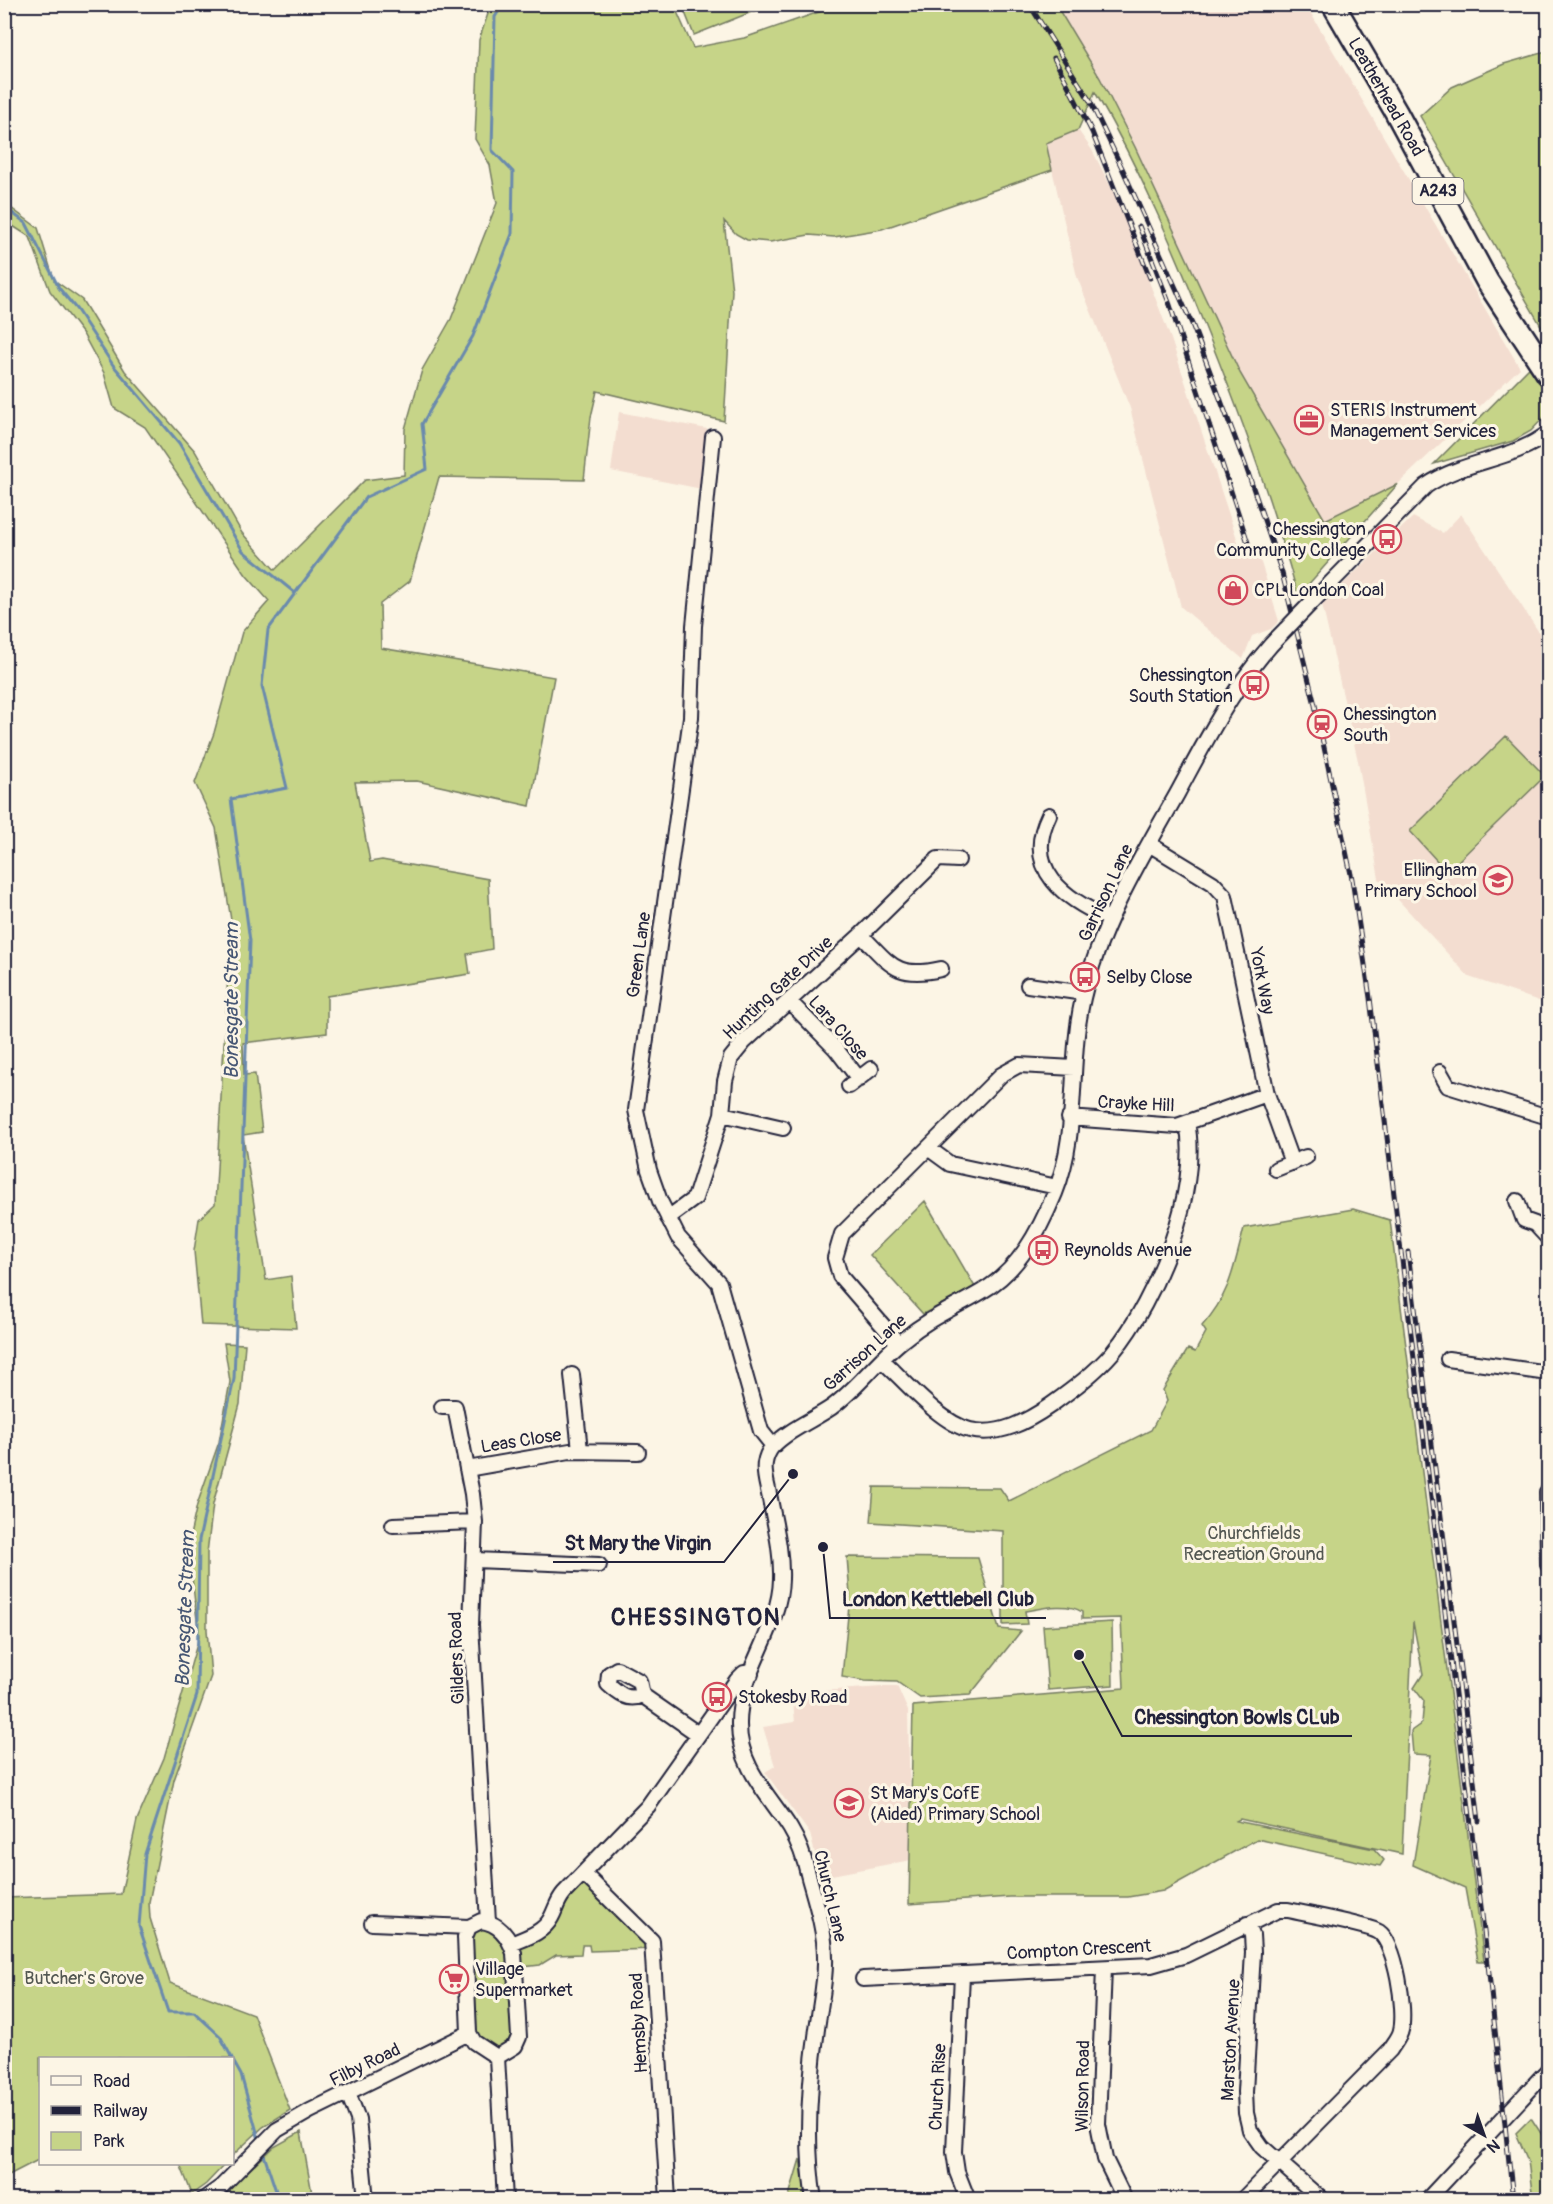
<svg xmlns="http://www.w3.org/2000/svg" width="1553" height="2204" viewBox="0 0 1553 2204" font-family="Pangolin,sans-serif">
<rect width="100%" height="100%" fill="#fcf5e5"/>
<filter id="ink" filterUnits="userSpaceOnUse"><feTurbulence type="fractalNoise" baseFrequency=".0167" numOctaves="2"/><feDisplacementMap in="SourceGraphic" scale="12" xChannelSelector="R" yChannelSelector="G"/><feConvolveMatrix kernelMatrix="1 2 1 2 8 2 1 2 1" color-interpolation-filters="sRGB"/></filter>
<g filter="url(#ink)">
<path fill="#f3ddd0" d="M1056,5H1306L1520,368L1398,484L1325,521L1240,373L1135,147Z
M1078,130L1092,150L1119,203L1171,339L1243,557L1258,553L1279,621L1271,629L1252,636L1243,659L1181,607L1130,408L1077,277L1046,143Z
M619,412L707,429L702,489L611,471Z
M1461,514L1548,646V1004L1469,977L1379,879L1358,761L1322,604L1413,517L1443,533Z
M897,1686L908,1711L911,1860L821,1877L810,1834L765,1772L775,1766L763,1727L795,1722L792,1693Z"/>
<path fill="#c6d488" stroke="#747b62" stroke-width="1.5" d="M491,5H674L693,48L744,38L839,5H1056L1100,78L1135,147L1240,373L1325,520L1398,484L1298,596C1274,506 1243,421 1208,334C1175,251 1140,169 1095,92L1078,130L1046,143L1052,170L882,229L834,237L809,235L770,242L747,240L736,234L724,221L732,291L724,421L597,391L591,417L584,480L439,477L410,581L380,604L381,648L554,677L530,806L417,781L355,782L370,862L382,860L488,879L492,949L467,954L470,974L327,996V1033L243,1043L244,1075L255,1074L262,1132L243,1135L266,1280L291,1276L296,1328L201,1325L194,1251L199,1219L215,1204L231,920L216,828L195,783L214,733L242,632L269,601L246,575L145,427L114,408L104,373L83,334L50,291L30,237L5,221L7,205L38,228L54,280L82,300L125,371L195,451L242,533L275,570L365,480L404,475L405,429L422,370L451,319L497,203L490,165L475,139L479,40Z
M682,5H769L694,35Z
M1548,51V338L1420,116L1452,87L1504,64Z
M1530,367L1548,392V413L1531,431L1513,441L1434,464Z
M1506,736L1545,776L1447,872L1410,831Z
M925,1201L975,1287L923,1314L870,1255Z
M1353,1209L1390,1220L1484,1961H1478L1465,1888L1413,1865L1431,1755L1413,1754L1411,1731L1422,1723L1424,1701L1414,1688L1423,1674L1413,1622L1402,1854L1240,1819L1236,1821L1374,1849L1384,1860L1380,1866L1257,1839L1163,1891L1128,1897H1010L909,1904L913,1706L1124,1688L1121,1618L1082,1619V1612C1068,1602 1042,1608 1025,1611L1027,1624L1003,1625V1531L871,1522L874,1487L1000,1488L1009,1501L1151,1430L1167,1401L1163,1390L1188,1349L1195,1352L1206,1332L1202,1326C1230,1295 1234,1267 1244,1228Z
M224,1343L245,1344L240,1404L213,1504L207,1553V1630L211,1676L174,1780L149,1902L150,1918L170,1983L253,2014L290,2110L263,2127L233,2155L232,2058H40V2159L5,2177V1898L121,1894L137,1820L164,1758L199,1637L188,1544L197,1505L219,1442L230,1382Z
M847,1557L978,1558L999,1629L1021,1631L970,1695L920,1698L897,1682L865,1681L842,1677L850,1595Z
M1112,1622L1113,1685L1048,1690L1043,1626Z
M584,1874L653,1949L590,1951L589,1945H582L581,1954L556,1955L540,1965L515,1968L519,2037L506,2053L474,2042L466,1931L481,1921L511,1944L536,1933Z
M1531,2118L1548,2144V2199H1533L1528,2161L1516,2133Z
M301,2132L313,2199L217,2200L274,2147Z
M800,2159L806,2199H788Z
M180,2164H225L206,2184L192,2194Z"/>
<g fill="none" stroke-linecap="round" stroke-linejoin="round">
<path stroke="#6a8aad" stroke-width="3" d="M4,207L26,223L59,288L77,310L113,365L179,443L243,551L295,593
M232,2058L220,2036L194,2012H168L139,1926L145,1854L197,1695L199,1540L234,1379L250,941L231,799L287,788L262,686L268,630L366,497L427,469L422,424L473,336L512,234L513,172L492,150L495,17L503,4
M232,2059L241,2075L260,2143
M263,2152L279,2200"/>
<g stroke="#22223b" stroke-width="18">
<path id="minor" d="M713,437L694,626L691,717L636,1110L649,1170L660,1201L678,1237L719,1283L761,1431L773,1446
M1310,604L1426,486C1463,460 1513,461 1548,433
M1049,815C1022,870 1066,900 1110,919
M1149,844L1213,883L1225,896L1267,1094L1292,1163
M861,935C891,965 896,979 941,969
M1028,985L1084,993
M789,1001L836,1049L859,1079
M1440,1072L1448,1086L1548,1117
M849,1086L871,1069
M722,1114L783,1128
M1069,1118L1177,1126L1267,1094
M928,1148L950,1164L1057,1187
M1276,1169L1306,1157
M1517,1201L1524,1220L1535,1224L1548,1238
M668,1218L695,1198L722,1114L725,1081L731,1058L744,1042L861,935L938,859L958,860
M898,1343L840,1276L835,1258L842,1234L1001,1075L1019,1065L1074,1068
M1448,1359L1548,1373
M882,1360C905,1381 940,1423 970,1430C999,1437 1028,1421 1051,1405C1073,1389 1095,1373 1113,1352C1156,1301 1201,1189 1187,1123
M572,1375L580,1450
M442,1407H455L472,1494L475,1522L471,1625L488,1922
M467,1469L570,1451L638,1452
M1547,1492L1548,1565
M393,1525L475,1522
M475,1560L599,1565
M617,1669L639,1681L642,1695C628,1702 618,1693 608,1684L609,1674Z
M642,1695L698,1734
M584,1874L652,1941L668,2200
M481,1921C499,1923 509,1937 514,1953L519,2037L515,2046L497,2057L474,2042L469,2033L465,1937L469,1927Z
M372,1923L469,1927
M1247,1924L1252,1935L1253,1952L1245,2092L1246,2113L1250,2130L1262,2147L1322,2200
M511,1944C525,1938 543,1933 551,1918C556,1909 557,1901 564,1893L648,1806L737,1680L744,1673L751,1674
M1104,1968L1098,2124L1105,2159L1125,2200
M962,1974L954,2152L957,2172L968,2200
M863,1979L1151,1965L1186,1955L1278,1910H1288C1306,1914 1368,1925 1379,1932C1396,1944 1406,2010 1401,2030C1400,2037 1394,2043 1390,2050L1242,2200
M497,2057L505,2200
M348,2093L358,2119L366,2200
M203,2200L221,2187L277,2130L310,2111L469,2033
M814,2200C805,2144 809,2085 817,2029C820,2005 826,1981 825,1957C825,1931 816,1903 809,1878C805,1860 800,1844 790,1828C769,1795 739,1767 739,1725C738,1673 780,1630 781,1579C782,1552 775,1525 770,1499C768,1487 763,1474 765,1463C766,1457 768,1452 772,1447C788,1430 813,1420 832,1407C859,1387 878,1359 904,1339C931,1317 952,1309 981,1292C1018,1271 1039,1232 1055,1193C1080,1132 1068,1061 1083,998C1100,925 1141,858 1177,794C1209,735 1238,676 1286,629
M1427,2200L1548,2070"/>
</g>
<g stroke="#22223b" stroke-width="26">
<path id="highway" d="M1333,4L1396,112L1487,281L1548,374"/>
</g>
<use href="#minor" stroke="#fcf5e5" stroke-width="14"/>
<use href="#highway" stroke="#fcf5e5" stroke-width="21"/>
<g stroke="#22223b" stroke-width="5">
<path id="rail" d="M1029,4L1090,101L1123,170L1192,324L1246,467L1282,573L1315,705L1352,879L1370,998L1488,1964L1513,2200
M1054,58L1092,132L1150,278
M1139,226L1170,305L1251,552
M1408,1252L1479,1821"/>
</g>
<use href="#rail" stroke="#fcf5e5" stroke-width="3" stroke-dasharray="9" stroke-linecap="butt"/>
<g stroke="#22223b" stroke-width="18" stroke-linecap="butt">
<path id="minor-bridge" d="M1286,629L1310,604"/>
</g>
<use href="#minor-bridge" stroke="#fcf5e5" stroke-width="14"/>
</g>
</g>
<defs>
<g id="office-ring" transform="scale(1.5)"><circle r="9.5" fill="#fcf5e5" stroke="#d1495b" stroke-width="1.5"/><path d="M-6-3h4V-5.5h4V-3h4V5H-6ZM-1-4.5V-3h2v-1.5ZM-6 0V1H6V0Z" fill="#d1495b"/></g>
<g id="bus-ring" transform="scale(1.5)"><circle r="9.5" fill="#fcf5e5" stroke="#d1495b" stroke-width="1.5"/><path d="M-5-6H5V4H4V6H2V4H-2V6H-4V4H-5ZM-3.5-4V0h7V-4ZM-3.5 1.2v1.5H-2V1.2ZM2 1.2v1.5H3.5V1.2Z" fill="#d1495b"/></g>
<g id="shop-ring" transform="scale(1.5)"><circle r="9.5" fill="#fcf5e5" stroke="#d1495b" stroke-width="1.5"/><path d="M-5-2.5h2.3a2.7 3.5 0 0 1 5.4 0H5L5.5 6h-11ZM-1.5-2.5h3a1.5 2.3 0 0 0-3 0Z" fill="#d1495b"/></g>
<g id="station-ring" transform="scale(1.5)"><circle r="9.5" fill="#fcf5e5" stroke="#d1495b" stroke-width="1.5"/><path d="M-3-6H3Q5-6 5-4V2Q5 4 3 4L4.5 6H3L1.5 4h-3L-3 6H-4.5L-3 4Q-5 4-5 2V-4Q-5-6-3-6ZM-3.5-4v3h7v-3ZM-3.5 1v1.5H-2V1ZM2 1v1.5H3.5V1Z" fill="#d1495b"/></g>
<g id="school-ring" transform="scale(1.5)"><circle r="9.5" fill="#fcf5e5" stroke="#d1495b" stroke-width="1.5"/><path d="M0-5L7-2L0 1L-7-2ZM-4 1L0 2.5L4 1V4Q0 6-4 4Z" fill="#d1495b"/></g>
<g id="supermarket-ring" transform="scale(1.5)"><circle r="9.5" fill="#fcf5e5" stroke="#d1495b" stroke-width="1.5"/><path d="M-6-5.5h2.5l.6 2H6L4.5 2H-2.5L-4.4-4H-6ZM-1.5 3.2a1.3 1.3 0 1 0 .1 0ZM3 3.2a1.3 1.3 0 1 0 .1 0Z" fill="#d1495b"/></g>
</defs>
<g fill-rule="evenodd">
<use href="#office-ring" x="1309" y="420"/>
<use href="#bus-ring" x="1387" y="539"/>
<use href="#shop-ring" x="1233" y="590"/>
<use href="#bus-ring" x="1254" y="685"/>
<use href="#station-ring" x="1322" y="724"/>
<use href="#school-ring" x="1498" y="880"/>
<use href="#bus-ring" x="1085" y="977"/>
<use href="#bus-ring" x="1043" y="1250"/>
<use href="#bus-ring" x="717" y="1697"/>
<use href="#school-ring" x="849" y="1803"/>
<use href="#supermarket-ring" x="454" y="1979"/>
</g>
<g text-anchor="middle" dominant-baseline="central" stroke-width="6" stroke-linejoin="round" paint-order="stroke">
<rect fill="#fcf5e5" stroke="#63616e" stroke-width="1.5" x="1412.5" y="178" width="51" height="26" rx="4.5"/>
<g font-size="16" font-weight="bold" fill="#22223b">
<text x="1438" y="191">A243</text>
</g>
<g font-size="18" fill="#22223b" stroke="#fcf5e5">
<text transform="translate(1386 97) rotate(60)">Leatherhead Road</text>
<text transform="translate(1106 893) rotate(-65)">Garrison Lane</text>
<text transform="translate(639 955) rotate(-82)">Green Lane</text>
<text transform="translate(1262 981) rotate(79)">York Way</text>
<text transform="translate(778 988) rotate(-43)">Hunting Gate Drive</text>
<text transform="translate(838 1028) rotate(48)">Lara Close</text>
<text transform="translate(1136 1104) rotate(3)">Crayke Hill</text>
<text transform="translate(865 1353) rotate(-42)">Garrison Lane</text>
<text transform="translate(521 1441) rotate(-9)">Leas Close</text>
<text transform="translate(457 1658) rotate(-92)">Gilders Road</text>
<text transform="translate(830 1896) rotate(77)">Church Lane</text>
<text transform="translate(1079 1950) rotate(-3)">Compton Crescent</text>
<text transform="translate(639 2023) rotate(-93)">Hemsby Road</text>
<text transform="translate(1231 2040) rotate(-87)">Marston Avenue</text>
<text transform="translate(365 2065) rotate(-26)">Filby Road</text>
<text transform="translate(1083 2086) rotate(-89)">Wilson Road</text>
<text transform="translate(938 2087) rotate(-87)">Church Rise</text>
</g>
<g font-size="18" fill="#22223b" stroke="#fcf5e5" text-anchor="start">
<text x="1330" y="410">STERIS Instrument<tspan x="1330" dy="21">Management Services</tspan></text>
<text x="1366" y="529" text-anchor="end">Chessington<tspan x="1366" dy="21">Community College</tspan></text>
<text x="1254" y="590">CPL London Coal</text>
<text x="1233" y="675" text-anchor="end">Chessington<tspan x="1233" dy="21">South Station</tspan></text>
<text x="1343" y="714">Chessington<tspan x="1343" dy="21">South</tspan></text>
<text x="1477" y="870" text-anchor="end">Ellingham<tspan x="1477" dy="21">Primary School</tspan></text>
<text x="1106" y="977">Selby Close</text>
<text x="1064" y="1250">Reynolds Avenue</text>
<text x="738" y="1697">Stokesby Road</text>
<text x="870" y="1793">St Mary's CofE<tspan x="870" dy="21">(Aided) Primary School</tspan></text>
<text x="475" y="1969">Village<tspan x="475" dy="21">Supermarket</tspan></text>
</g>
<g font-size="18" fill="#535752" stroke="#fcf5e5">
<text x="1254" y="1533">Churchfields<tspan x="1254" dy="21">Recreation Ground</tspan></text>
<text x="84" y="1978">Butcher's Grove</text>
</g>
<g font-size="20" font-style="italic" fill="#465674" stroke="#fcf5e5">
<text transform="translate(231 1001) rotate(-90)">Bonesgate Stream</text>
<text transform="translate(185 1609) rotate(-88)">Bonesgate Stream</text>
</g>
<g font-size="24" font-weight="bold" letter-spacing="1.5" fill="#22223b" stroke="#fcf5e5">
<text x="696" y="1617">CHESSINGTON</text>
</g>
</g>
<path fill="none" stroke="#22223b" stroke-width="2" d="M793 1474L724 1562H553M823 1547L830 1618H1046M1079 1655L1122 1736H1352"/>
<g fill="#22223b" stroke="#fcf5e5" stroke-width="2">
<circle cx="793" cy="1474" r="6"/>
<circle cx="823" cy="1547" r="6"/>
<circle cx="1079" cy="1655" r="6"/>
</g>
<g font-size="20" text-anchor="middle" font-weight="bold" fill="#22223b" stroke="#fcf5e5" stroke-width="6" stroke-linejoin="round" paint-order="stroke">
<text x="638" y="1550">St Mary the Virgin</text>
<text x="938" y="1606">London Kettlebell Club</text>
<text x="1237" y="1724">Chessington Bowls CLub</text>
</g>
<rect width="1553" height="2204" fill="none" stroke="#fcf5e5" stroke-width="24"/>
<rect x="12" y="12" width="1529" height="2180" fill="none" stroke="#22223b" stroke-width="2" filter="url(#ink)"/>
<rect x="39" y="2057" width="195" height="108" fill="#fcf5e5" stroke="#a5a1a1" stroke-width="1.5"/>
<rect x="51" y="2076" width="30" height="9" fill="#fcf5e5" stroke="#a5a1a1" stroke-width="1.5"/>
<text x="93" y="2087" font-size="18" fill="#22223b">Road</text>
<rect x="51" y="2106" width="30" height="9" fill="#22223b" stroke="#a5a1a1" stroke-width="1.5"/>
<text x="93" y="2117" font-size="18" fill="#22223b">Railway</text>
<rect x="51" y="2132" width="30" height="18" fill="#c6d488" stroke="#a5a1a1" stroke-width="1.5"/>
<text x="93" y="2147" font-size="18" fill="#22223b">Park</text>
<g transform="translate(1484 2135) rotate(140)" stroke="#fcf5e5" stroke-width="4.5" paint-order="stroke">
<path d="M0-4.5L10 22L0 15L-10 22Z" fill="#22223b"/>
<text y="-9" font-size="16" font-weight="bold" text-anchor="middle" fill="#22223b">N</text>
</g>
</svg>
